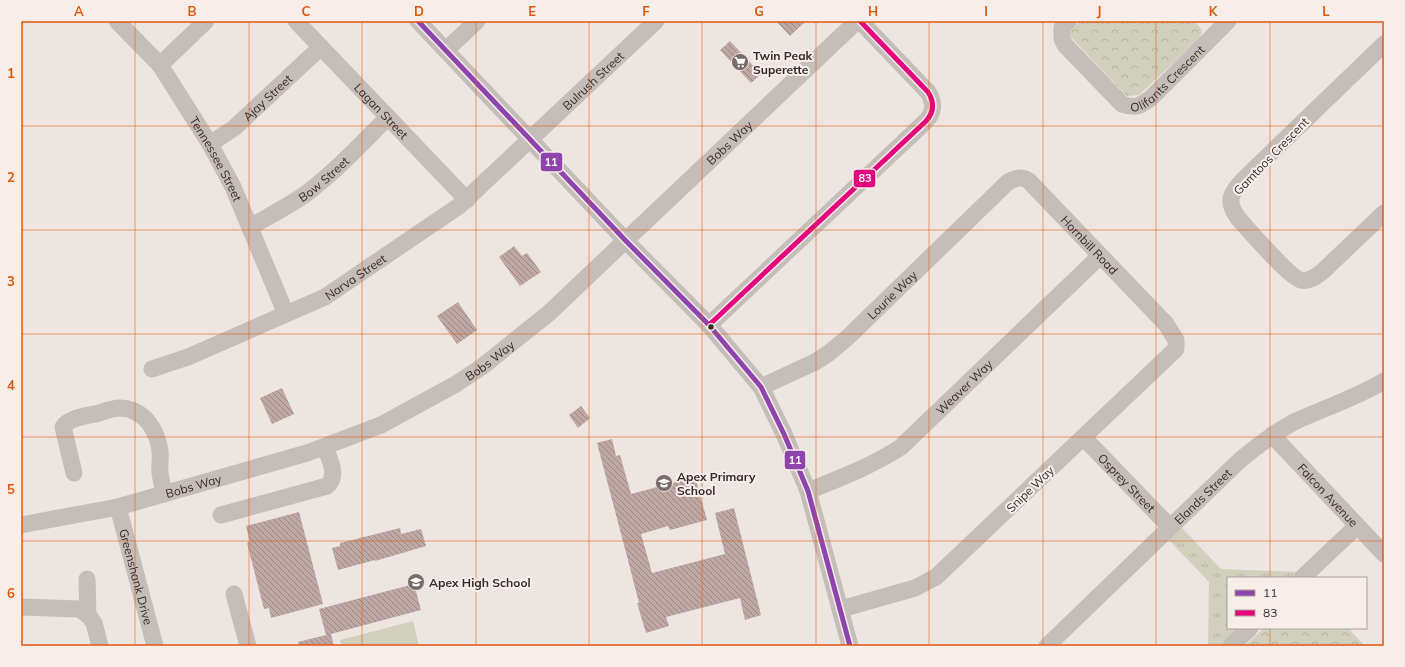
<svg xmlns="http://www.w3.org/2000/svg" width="1405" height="667" viewBox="0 0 1405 667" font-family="Mulish,sans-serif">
<defs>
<pattern id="grass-tufts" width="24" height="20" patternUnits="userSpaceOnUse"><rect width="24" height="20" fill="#d0d0bc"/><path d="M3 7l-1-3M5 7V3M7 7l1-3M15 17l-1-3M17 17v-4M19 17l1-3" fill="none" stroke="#b3b3a2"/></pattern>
<pattern id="forest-crowns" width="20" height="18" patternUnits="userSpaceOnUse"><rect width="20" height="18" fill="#d0d0bc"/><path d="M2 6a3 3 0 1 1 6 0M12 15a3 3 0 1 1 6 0" fill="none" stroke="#b3b3a2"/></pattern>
<pattern id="building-back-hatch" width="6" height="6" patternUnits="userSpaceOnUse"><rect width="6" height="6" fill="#bfa7a4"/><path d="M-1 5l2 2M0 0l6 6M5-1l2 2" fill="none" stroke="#9c8886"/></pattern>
</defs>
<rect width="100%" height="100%" fill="#ece5e2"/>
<path fill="url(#grass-tufts)" d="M1180,526L1221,569L1301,572L1294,578H1228V628H1241L1221,646H1208L1209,582L1167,538Z"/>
<path fill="url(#forest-crowns)" d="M1080,21H1194L1202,30L1200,38L1139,95L1127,96L1067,33Z
M1264,628H1348L1365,646H1245Z"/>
<path fill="#d0d0bc" d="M413,621L419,646H342L340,640Z"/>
<path fill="url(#building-back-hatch)" d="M776,21H806L790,36Z
M730,41L761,74L751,83L720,50Z
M514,246L522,256L527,253L541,272L520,286L499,257Z
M458,302L477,330L457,344L437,316Z
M282,388L294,414L272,424L260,398Z
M581,406L590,418L578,428L569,415Z
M612,439L616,456L620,455L631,494L695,477L707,520L670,530L668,526L641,534L652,573L725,554L715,513L734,508L761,615L745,620L740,598L666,617L669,626L646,633L637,603H639L629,564L597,443Z
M299,512L323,604L271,618L269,608L264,609L247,543L250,542L246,526Z
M400,528L401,534L421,529L426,546L375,561V560L338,570L332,548L340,546V543Z
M414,584L421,610L331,634L334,646H299L298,642L326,635L319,609Z"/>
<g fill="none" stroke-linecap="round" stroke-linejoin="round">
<g stroke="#c5bdba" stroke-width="17">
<path id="s1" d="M117,21L160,65L210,144L233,187L286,314"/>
<path id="s2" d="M296,21L467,200"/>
<path d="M418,21L626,241L709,325L761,387L784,434L808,491L850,646"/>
<path id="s3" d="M1068,21L1062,28V39L1065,45L1122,104C1136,109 1140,106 1151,98L1228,21"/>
<path d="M1384,44L1245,178C1231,193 1225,200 1238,218C1248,229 1290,278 1301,280C1309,282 1317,276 1323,271L1384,213"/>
<path d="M446,50L477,21"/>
<path d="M160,65L206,21"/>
<path id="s4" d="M210,144L234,128L321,47"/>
<path id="s5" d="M250,227C269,216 289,206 307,193C336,171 362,143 388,117"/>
<path d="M709,325L925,122C934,113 935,103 928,92L860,21"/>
<path id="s6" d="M152,369L188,357L325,297L459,206L656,21"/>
<path id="s7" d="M761,387L815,362L829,353L847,338L1008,182C1016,178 1021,176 1029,181L1166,324L1176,340V349L936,577L915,588L841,609"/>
<path id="s8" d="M1272,435L1384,554"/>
<path id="s9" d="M1084,438L1170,527"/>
<path d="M74,473L63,427C69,417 88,416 99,413C105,411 113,408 120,408C144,409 157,429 160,451C161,458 159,466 160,473C161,480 163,487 164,494"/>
<path id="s10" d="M808,491C840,478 872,466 901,447L1100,256"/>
<path id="s11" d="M118,507L155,646"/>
<path d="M221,515L327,486C339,476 329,458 325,447"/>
<path id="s12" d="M21,525L118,507L307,453L381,425L456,384L483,366L549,313L857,21"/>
<path d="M1302,578L1357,526"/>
<path d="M87,579L88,615"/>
<path d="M234,594L248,646"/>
<path d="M21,607L79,609L88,615L94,623L100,646"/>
<path id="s13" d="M1047,646L1239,461C1257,446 1274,433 1294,422C1324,408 1356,398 1384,381"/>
<path d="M1231,646L1250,628"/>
</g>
<g stroke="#f8eee9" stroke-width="8">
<path id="bus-1" d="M418,21L626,241L709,325L761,387L784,434L808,491L850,646"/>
</g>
<g stroke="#f8eee9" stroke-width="8">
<path id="bus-2" d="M709,325L925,122C934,113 935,103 928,92L860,21"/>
</g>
<use href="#bus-1" stroke="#8e44ad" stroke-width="5"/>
<use href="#bus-2" stroke="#e5007d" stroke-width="5"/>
</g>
<path fill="none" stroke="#df570d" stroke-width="1" stroke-opacity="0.55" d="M135,21V646M249,21V646M362,21V646M476,21V646M589,21V646M702,21V646M816,21V646M929,21V646M1043,21V646M1156,21V646M1270,21V578M21,126H1384M21,230H1384M21,334H1384M21,437H1384M21,541H1384M1270,628V646"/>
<defs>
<g id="supermarket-disc" transform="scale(0.9)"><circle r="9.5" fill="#766b6a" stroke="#f8eee9"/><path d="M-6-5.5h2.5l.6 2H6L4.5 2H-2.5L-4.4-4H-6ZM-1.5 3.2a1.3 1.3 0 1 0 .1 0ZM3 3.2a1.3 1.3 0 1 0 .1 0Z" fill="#fff"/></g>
<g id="school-disc" transform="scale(0.9)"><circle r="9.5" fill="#766b6a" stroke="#f8eee9"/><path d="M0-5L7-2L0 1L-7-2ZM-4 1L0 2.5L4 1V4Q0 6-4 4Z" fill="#fff"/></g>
</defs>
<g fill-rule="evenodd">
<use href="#supermarket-disc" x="740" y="62"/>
<use href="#school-disc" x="664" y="483"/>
<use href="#school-disc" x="416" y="582"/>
</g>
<circle fill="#362a29" stroke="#f8eee9" stroke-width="1.5" cx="711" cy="327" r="3.5"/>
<g text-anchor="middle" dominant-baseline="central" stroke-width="4" stroke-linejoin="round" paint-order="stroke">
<g font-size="12" font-weight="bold" fill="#362a29" stroke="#f8eee9" text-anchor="start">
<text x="753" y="55">Twin Peak<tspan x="753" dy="14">Superette</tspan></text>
<text x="677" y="476">Apex Primary<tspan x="677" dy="14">School</tspan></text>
<text x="429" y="582">Apex High School</text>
</g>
<g font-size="12" fill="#362a29" stroke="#f8eee9">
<text stroke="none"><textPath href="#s3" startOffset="165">Olifants Crescent</textPath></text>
<text stroke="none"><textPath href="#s6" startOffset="533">Bulrush Street</textPath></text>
<text stroke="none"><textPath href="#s4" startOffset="74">Ajay Street</textPath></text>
<text stroke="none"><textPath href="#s2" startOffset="124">Lagan Street</textPath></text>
<text stroke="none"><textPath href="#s12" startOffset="825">Bobs Way</textPath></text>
<text transform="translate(1271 156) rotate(-46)">Gamtoos Crescent</text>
<text stroke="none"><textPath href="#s1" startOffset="171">Tennessee Street</textPath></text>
<text stroke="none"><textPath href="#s5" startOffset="88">Bow Street</textPath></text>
<text stroke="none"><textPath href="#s7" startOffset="434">Hornbill Road</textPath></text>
<text stroke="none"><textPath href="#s6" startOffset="224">Narva Street</textPath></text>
<text stroke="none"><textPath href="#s7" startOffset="162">Lourie Way</textPath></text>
<text stroke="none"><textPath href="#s12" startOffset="501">Bobs Way</textPath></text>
<text stroke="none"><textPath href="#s10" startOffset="190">Weaver Way</textPath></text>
<text stroke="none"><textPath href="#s9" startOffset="62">Osprey Street</textPath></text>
<text stroke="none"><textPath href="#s12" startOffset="177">Bobs Way</textPath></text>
<text transform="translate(1030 489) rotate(-44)">Snipe Way</text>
<text stroke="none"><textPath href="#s8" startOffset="82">Falcon Avenue</textPath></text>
<text stroke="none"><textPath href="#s13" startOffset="216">Elands Street</textPath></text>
<text stroke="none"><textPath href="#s11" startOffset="72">Greenshank Drive</textPath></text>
</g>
</g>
<g stroke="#f8eee9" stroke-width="1.5">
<rect x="540" y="152" width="23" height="20" rx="4" fill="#8e44ad"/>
<rect x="853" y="169" width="23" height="19" rx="4" fill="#e5007d"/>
<rect x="784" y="450" width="22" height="20" rx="4" fill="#8e44ad"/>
</g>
<g font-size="11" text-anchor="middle" font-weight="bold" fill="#fff">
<text x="551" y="166">11</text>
<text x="865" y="182">83</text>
<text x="795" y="464">11</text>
</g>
<rect width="1405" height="667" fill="none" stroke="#f8eee9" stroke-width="44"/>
<rect x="1227" y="577" width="140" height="52" fill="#f8eee9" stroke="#aaa09c"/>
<rect x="1235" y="590" width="20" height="6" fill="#8e44ad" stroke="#aaa09c"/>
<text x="1263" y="597" font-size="12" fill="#362a29">11</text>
<rect x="1235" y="610" width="20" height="6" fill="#e5007d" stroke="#aaa09c"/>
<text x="1263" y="617" font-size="12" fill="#362a29">83</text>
<rect x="22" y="22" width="1361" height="623" fill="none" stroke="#df570d" stroke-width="1.5"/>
<g font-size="13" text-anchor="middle" font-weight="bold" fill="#df570d">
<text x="79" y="16">A</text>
<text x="192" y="16">B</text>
<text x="306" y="16">C</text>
<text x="419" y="16">D</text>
<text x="532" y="16">E</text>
<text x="646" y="16">F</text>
<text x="759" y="16">G</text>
<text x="873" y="16">H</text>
<text x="986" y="16">I</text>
<text x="1099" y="16">J</text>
<text x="1213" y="16">K</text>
<text x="1326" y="16">L</text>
<text x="11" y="78">1</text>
<text x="11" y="182">2</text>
<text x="11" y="286">3</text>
<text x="11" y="390">4</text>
<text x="11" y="494">5</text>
<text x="11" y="598">6</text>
</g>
</svg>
